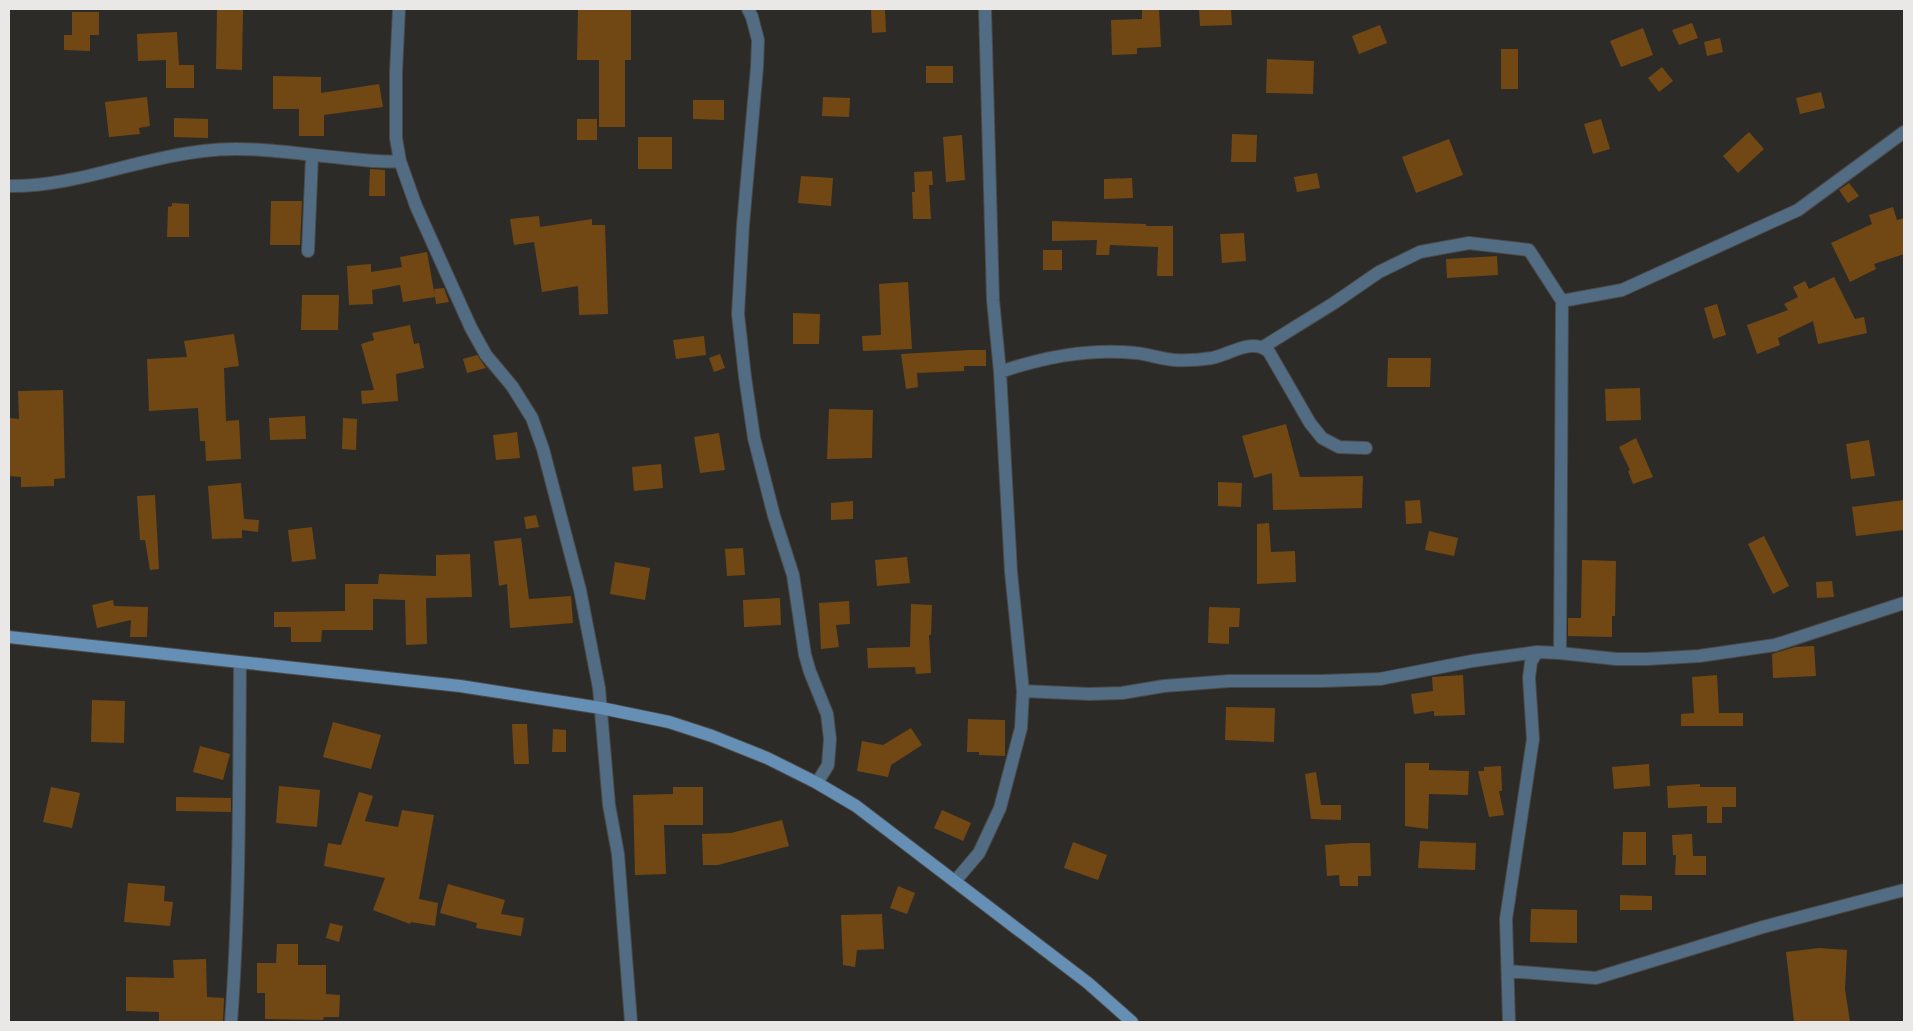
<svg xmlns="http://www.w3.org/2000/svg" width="1913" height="1031" viewBox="0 0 1913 1031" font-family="'Titillium Web',sans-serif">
<rect width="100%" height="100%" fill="#2d2b28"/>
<path fill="#714813" d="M217,9H243L242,70L216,69Z
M578,9H631V60H625V127H599V60H577Z
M871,9H885L886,32L872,33Z
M1142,9H1159L1161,47L1137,48V54L1112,55L1111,20L1142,19Z
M1199,9H1231L1232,25L1200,26Z
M72,12H99V35H90V51L64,50V35H72Z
M1692,23L1698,38L1679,45L1672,30Z
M1380,25L1387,43L1359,54L1352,36Z
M1643,28L1653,55L1621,67L1610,41Z
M177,32L179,65H194V88H166V60L138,61L137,34Z
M1720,38L1723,52L1707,56L1704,42Z
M1501,49H1518V89H1501Z
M1267,59L1314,61L1313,94L1266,93Z
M926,66H953V83H926Z
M1662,67L1673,81L1659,92L1648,78Z
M273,76L321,77V93L379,84L383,107L324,115V136H299V109H273Z
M1821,92L1825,108L1800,114L1796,98Z
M147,97L150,126L139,128L140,134L109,137L105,102Z
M823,97L850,98L849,117L822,116Z
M693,100H724V120L693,119Z
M174,118L208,119V138L174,137Z
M577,119H597V140H577Z
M1601,119L1610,149L1593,154L1584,124Z
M1749,132L1764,149L1738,173L1723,156Z
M1232,134L1257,135L1256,162H1231Z
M962,135L965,180L946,182L943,137Z
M638,137H672V169H638Z
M1449,139L1463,175L1416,193L1402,157Z
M370,169L385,170V196H369Z
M932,171L933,185H929L931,219H913L912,192H915L914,172Z
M1317,173L1320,188L1297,192L1294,177Z
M801,176L833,178L831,206L798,203Z
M1132,178L1133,198L1104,199V179Z
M1849,183L1859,196L1848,203L1839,190Z
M271,201H302L300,245H270Z
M172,203L189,204V237H167L168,207L172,206Z
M1893,207L1897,220L1904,218V254L1874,264L1876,269L1850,282L1831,243L1872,224L1869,215Z
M539,216L540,227L592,219V225H605L608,314L579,315L578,286L542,292L534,242L514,245L510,219Z
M1052,221L1146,224V226H1173V276H1157L1158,247L1110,245L1109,255H1096L1097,240L1052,241Z
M1244,233L1246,261L1222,263L1220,234Z
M1043,250H1062V270H1043Z
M427,252L435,297L403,302L400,285L372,290L373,304L349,305L347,266L371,264V272L402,267L400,257Z
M1497,256L1498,275L1447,278L1446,259Z
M1834,277L1855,319L1864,317L1867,333L1818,344L1813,321L1778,338L1780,345L1757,354L1747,325L1788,310L1784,304L1798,297L1793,287L1805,281L1809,289Z
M908,282L912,349L863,351L862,336L881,335L879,284Z
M444,288L449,302L436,304L434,289Z
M302,295H339L338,330H301Z
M1717,304L1726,335L1713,339L1704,308Z
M793,313L820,314L819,344H793Z
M410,325L414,344L419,343L424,368L396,374L398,401L362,404L361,391L374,390L361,344L374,340L372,333Z
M234,334L239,366L224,368L226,421L239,420L241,459L206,461L205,441H200L198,408L149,411L147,359L187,357L184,341Z
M704,336L706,355L676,359L673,340Z
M970,350H986V366H964V371L917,373L918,387L906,389L901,354Z
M720,354L725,368L714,372L709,358Z
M477,355L486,368L467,373L463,359Z
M1388,358H1431L1430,387H1387Z
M1640,388L1641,420L1606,421L1605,389Z
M63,390L65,478L54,479V486L21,487V477L9,476V418L19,419L18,391Z
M829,409L873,410L872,458L827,459Z
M305,416L306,439L270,440L269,418Z
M343,418L357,419L356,450L342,449Z
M1286,424L1300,477L1363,476L1362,508L1273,510L1272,473L1254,478L1242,436Z
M517,432L520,458L496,460L493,435Z
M719,433L725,470L700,473L694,437Z
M1636,438L1653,477L1633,484L1628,471L1630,470L1619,447Z
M1869,440L1875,476L1851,479L1846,444Z
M661,464L663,488L634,491L632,467Z
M1218,482L1242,483L1241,507L1218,506Z
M241,483L244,519L259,520L258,532L242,530V538L212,539L208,486Z
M155,495L159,569L150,570L145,540H140L137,496Z
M1420,500L1422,523L1406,524L1405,501Z
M1904,500V530L1856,536L1852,507Z
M853,501V519L831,520V503Z
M536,515L539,527L526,529L524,517Z
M1269,523L1271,552L1295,551L1296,582L1257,584V524Z
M312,527L316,559L292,562L288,530Z
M1429,531L1458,538L1454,556L1425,550Z
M1764,536L1789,586L1773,594L1748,544Z
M521,538L529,599L571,596L573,623L510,628L507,584L499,586L494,541Z
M743,548L745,575L727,576L725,549Z
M470,554L472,597L426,598L427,644L406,645L405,600L373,599V630H322L321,642H291V627H274V612L345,611V584H378L379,574L436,576V555Z
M907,557L910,583L877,586L875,560Z
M1582,560L1616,561L1615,616H1612V637L1568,636V618H1581Z
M615,562L650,568L645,600L610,594Z
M1832,581L1834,597L1817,598L1816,582Z
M780,598L781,625L744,627L743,600Z
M113,600L114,606L148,607L147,637H130L131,620L97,628L92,605Z
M849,601L850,624L836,625L839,647L821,649L819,603Z
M911,604L932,605L931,635H929L931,673L916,674L915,667L868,668L867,648L910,647Z
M1209,607L1240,608L1239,627H1229V644L1208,643Z
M1814,646L1816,676L1773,678L1772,654L1795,647Z
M1463,675L1465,715L1434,716V711L1414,714L1411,694L1433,691L1432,677Z
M1717,675L1719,713H1743V726H1681V714L1694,713L1692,677Z
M92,700L125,701L124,743L91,742Z
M1226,707L1275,708L1274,742L1225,740Z
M968,719L1005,720V756L979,755V752H967Z
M333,722L381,735L371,769L323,757Z
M512,724H527L529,764H514Z
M911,728L922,745L891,765L888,777L857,771L862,741L883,745Z
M553,729L566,730V752H552Z
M200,746L230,754L223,780L193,772Z
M1405,763H1429V770L1469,771L1468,795L1429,794L1428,829L1405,826Z
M1649,764L1650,786L1614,789L1612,767Z
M1501,766L1502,791H1499L1504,815L1489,817L1478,771H1484V767Z
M1316,772L1321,805H1341V820L1311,819L1305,774Z
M1700,784V787H1736V807H1722V823H1707V806L1668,808L1667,786Z
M279,786L320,790L317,827L276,823Z
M51,787L80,793L72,828L43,822Z
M673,787H703V825H664L666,874L635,875L633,795L673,794Z
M359,792L373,796L365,821L398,827L402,810L434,815L419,899L438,903L435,926L411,922L410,924L373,910L385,878L324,866L328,843L341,845Z
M176,797L231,798V812L176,811Z
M942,810L971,823L963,841L934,828Z
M782,820L789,846L718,865H703L702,834L731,833Z
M1623,832H1646V865H1622Z
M1692,834L1693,856H1706V875H1675L1676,855H1673L1672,835Z
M1420,841L1476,843L1475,870L1418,868Z
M1073,842L1107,855L1098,880L1064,868Z
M1352,843H1370L1371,876H1358V886H1340L1339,875L1327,876L1325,845Z
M128,883L165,886L164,901L173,902L170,926L124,922Z
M448,884L505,900L501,914L524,918L521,936L476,928L477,923L440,913Z
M898,886L915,893L907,914L890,908Z
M1620,895L1652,896V910H1620Z
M1531,909L1577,910V943L1530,942Z
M882,914L884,949L857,950L855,967L843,965L841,915Z
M330,923L343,926L339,942L326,938Z
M277,944H298V965H326V994L340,995L339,1017H324L323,1020L265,1019V993H257V963H276Z
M1819,948L1847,950L1845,989L1850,1022H1794L1786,952Z
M206,959L207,997L224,998L223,1022H159V1012L126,1011V977L174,978L173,960Z"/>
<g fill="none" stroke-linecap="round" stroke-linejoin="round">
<g stroke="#4b4947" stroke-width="14">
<path id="minor" d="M399,9L396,72V138L400,161L416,206L471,328L486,355L512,386L532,418L543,449L580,590L599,688L609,805L618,854L631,1022
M748,9L752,17L758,40L757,67L743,225L738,314L745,377L754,438L774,516L793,575L805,655L810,672L827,714L830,739L828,765L817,783
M9,186C75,187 138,158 203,151C250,145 296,154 343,158C362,160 381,163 400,161
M308,251L312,156
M1562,301L1622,290L1798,210L1904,132
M1263,347L1334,303L1379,272L1420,252L1469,243L1529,250L1562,301L1560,653
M1000,372C1043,357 1089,348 1136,353C1148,354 1161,359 1174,360C1187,361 1199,360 1212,358C1231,354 1253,337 1269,352L1310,423L1322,438L1339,447L1366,448
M1023,691L1089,694L1122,693L1164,686L1229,681H1322L1380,679L1472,661L1537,652L1560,653L1616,659H1647L1699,656L1775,645L1904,603
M956,880L979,853L1000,808L1021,728L1023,691L1011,572L1000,372L993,300L985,9
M1508,971L1596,978L1763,927L1904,890
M231,1022C240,903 239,783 240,663
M1509,1022L1506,919L1533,739L1529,678L1531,662L1537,652"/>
</g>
<g stroke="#4b4947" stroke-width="14">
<path id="secondary" d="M9,637L460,686L601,708L669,722L712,736L767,758L817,783L856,806L1088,983L1132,1022"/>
</g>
<use href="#minor" stroke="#516c83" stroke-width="12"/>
<use href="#secondary" stroke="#658fb4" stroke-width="12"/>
</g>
<rect width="1913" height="1031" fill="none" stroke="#e9e8e7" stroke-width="20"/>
</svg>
